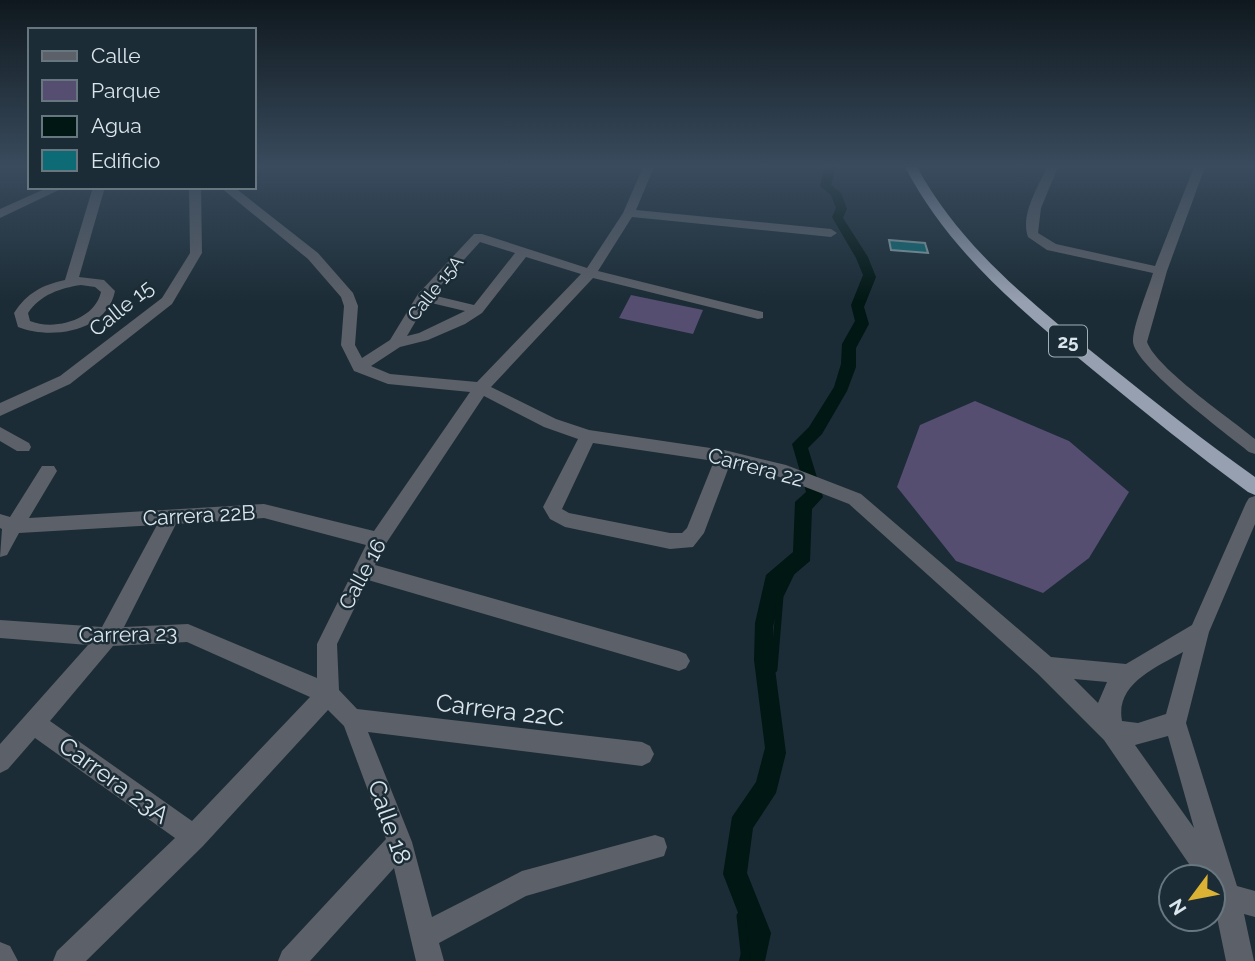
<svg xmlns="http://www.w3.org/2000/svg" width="1255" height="961" viewBox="0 0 1255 961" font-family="Raleway,sans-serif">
<rect width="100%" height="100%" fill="#1b2c36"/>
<path fill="#554e70" d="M631,295L703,310L693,334L619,318Z
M975,401L1069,441L1129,492L1089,558L1043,593L956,561L897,487L920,425Z"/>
<path fill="#011713" d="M825,167H836L831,185L841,193L847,209L843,218L868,257L876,277L864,307L869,324L856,348V367L847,391L822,434L808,448L823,497L812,509L810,561L783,584L773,627L774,661L786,753L776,793L753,828L747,873L771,933L765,961H739L746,933L723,874L732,817L756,782L765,748L754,660L755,623L766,575L793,552L795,502L806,492L792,444L809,427L834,387L841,364L842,344L855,321L851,305L863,275L856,258L832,217L836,208L831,195L820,186Z"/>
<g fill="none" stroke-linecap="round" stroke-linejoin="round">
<path stroke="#011713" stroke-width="7" d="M774,669L780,596L792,571"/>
<path stroke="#011713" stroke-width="9" d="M741,916L746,961"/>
</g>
<path fill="#0c6b75" stroke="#8ba5a8" stroke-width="2" d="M889,240L925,243L928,253L891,250Z"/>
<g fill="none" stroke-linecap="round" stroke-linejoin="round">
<path fill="#5c6068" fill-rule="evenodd" d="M643,167H654L636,210L831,229L837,233L831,237L632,217L598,271L763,312V318L758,319L593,278L491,387L556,419L589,430L724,450L786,465L861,494L1051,657L1126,664L1192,625L1246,503L1249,498L1255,496V524L1209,632L1186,723L1237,886L1255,891V917L1244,914L1254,961H1226L1213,898V877H1198L1104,740L1038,674L849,504L777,476L730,464L704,533L693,547L670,549L565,527L550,519L543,507L578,439L544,427L484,396L385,545L375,565L679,651L686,654L690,661L686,668L679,671L368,580L337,644L339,690L357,709L642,742L650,746L654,754L650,762L642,766L368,732L412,842L432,917L522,871L655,835L664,838L667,847L664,856L526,896L439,943L444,961H416L394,868L310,961H278L282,951L386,839L344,726L328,710L203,846L86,961H53L57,951L175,838L35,738L8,769L0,773V744L88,645L0,638V620L102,627L157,525L19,533L7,555L0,557L2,529L0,528V514L10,517L42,466H54L57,471L29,518L264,504L374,531L470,392L388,384L354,371L341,345L344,306L341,297L308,259L220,187H234L318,253L353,293L358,306L355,345L362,358L390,340L418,294L474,234H482L587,268L623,213ZM480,242L515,253L474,305L432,295ZM526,257L581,274L477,382L390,374L371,366L400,347L428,340L465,324L482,313ZM427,302L465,311L419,333L407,336ZM593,443L714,461L687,528L682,533H670L569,513L562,509ZM264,518L366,545L317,644V678L188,624L124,627L176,524ZM187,642L310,697L192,821L50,721L113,646ZM1183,652L1166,714L1138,723L1122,721C1115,684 1155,668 1183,652ZM1074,679L1107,682L1098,703ZM1168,736L1194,828L1135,745Z
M1047,167H1058L1041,208L1038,233L1056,244L1155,266L1194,167H1205L1167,271L1147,342C1157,369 1230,418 1255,439V454L1249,452C1228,435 1132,364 1133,341C1133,325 1148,290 1153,273L1047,250L1028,237C1020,215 1038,187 1047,167Z
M93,187H105L79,277L104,280L115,291C107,332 51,340 18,327L14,313C27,293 42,285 65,280ZM81,285L95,287L101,292C95,320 54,331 30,321L28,313C40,295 60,288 81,285Z
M189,187H201L202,253L172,304L70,384L0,416V403L60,376L162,298L190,253Z
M0,427L29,443L31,447L29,451H17L0,441Z
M0,942L10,946L18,961H0Z"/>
<path fill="#5c6068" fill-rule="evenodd" d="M49,187H65L0,218V209Z"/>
<path fill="#97a0b1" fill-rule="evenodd" d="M905,167H917C962,249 1034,305 1106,363C1155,402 1204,441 1255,477V495L1248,492C1195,453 1144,412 1093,370C1020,310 949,251 905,167Z"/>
</g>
<linearGradient id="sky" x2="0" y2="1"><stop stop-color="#0f181e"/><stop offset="0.55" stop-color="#394b5d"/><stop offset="1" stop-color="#394b5d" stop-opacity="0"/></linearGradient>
<rect width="1255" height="302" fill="url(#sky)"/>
<g text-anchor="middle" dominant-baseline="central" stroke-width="5" stroke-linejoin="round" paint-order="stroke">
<g font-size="18" fill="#dae5ec" stroke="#1b2c36">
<text transform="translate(435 288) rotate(-51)">Calle 15A</text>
</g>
<rect fill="#1b2c36" stroke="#a1aeb5" stroke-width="2" x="1049" y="325.5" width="38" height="31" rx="5"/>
<g font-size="19" font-weight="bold" fill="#dae5ec">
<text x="1068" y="341">25</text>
</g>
<g font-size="21" fill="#dae5ec" stroke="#1b2c36">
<text transform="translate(121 308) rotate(-39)">Calle 15</text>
<text transform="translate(756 467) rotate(15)">Carrera 22</text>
<text transform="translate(199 515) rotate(-3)">Carrera 22B</text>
<text transform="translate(362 574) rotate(-62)">Calle 16</text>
<text transform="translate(128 634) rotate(-1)">Carrera 23</text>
</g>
<g font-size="24" fill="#dae5ec" stroke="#1b2c36">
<text transform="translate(500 710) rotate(7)">Carrera 22C</text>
<text transform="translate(114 780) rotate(36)">Carrera 23A</text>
<text transform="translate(390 822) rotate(71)">Calle 18</text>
</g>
</g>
<rect x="28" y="28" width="228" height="161" fill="#1b2c36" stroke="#67767f" stroke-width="2"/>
<rect x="42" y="51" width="35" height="10" fill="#5c6068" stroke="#67767f" stroke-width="2"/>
<text x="91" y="63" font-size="21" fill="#dae5ec">Calle</text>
<rect x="42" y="80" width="35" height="21" fill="#554e70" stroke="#67767f" stroke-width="2"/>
<text x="91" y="98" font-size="21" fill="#dae5ec">Parque</text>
<rect x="42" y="116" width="35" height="21" fill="#011713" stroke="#67767f" stroke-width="2"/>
<text x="91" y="133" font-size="21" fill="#dae5ec">Agua</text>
<rect x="42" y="150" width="35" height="21" fill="#0c6b75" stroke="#67767f" stroke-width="2"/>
<text x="91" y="168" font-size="21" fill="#dae5ec">Edificio</text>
<g transform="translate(1192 898) rotate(238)"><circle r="33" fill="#1b2c36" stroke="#67767f" stroke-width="2"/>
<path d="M0-5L12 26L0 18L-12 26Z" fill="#dbb233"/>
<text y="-10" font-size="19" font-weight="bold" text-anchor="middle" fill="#dae5ec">N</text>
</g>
</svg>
